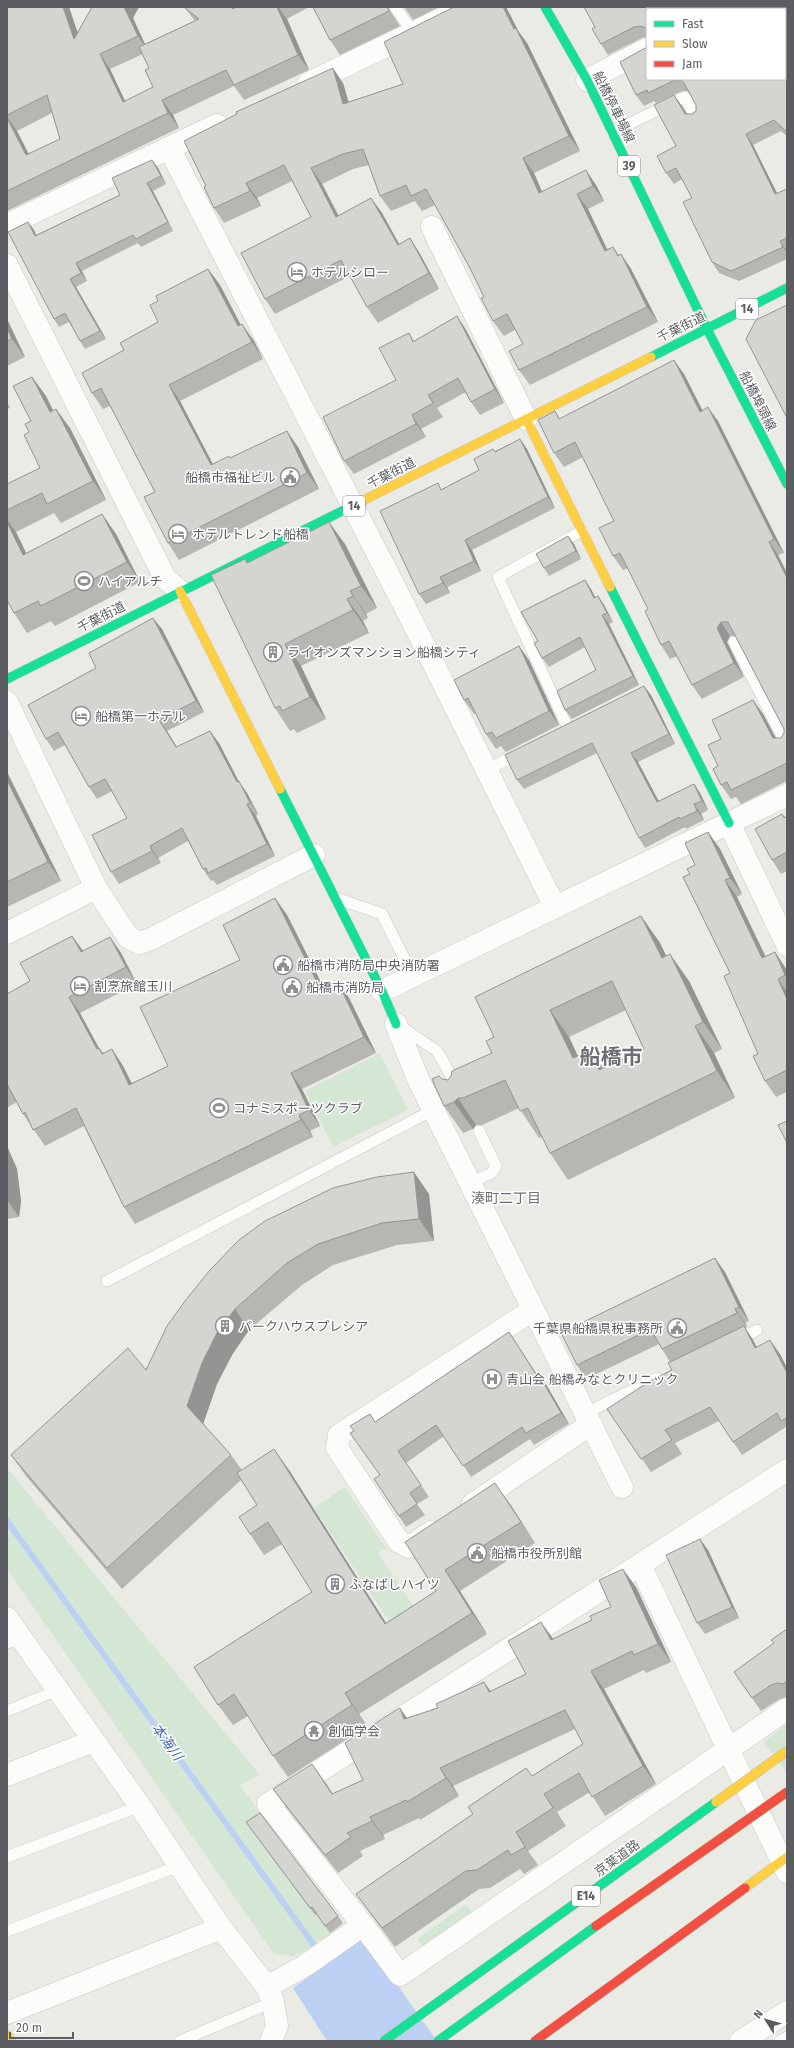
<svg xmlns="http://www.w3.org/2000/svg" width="794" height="2048" viewBox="0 0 794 2048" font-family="'Fira Sans','Noto Sans JP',sans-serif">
<rect width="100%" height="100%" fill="#ebebe5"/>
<path fill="#d4e7d5" d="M380,1053L408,1110L333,1147L305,1091Z
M7,1468L260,1775L240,1785L341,1927L301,1953L293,1956L274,1954L7,1569Z
M345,1487L386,1548L378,1553L419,1614L395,1630L314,1508Z
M787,1724V1773L763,1742Z
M466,1904L472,1912L423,1947L417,1939Z"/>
<path fill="#bbd0f2" d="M364,1938L437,2041H327L293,1988Z"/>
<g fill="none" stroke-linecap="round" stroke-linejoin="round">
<path stroke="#bbd0f2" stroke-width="6" d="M7,1521L319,1952"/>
<g stroke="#c9c9c8" stroke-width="12">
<path id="lane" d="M395,7L414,34
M736,7L737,9
M612,132L685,97L697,119
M734,642L787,746
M568,728L498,577L582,531
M486,770L520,753
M336,898L382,914L413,976
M400,1026L437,1051L459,1090
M469,1183L492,1173L496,1166L479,1131
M107,1281L433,1110
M736,1340L757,1330
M586,1413L657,1378
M7,1643L21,1638
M7,1711L58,1690
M7,1857L140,1806
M7,1931L179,1866
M180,2041L273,2002
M780,2041L787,2037"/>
</g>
<g stroke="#c9c9c8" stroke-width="23">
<path id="street" d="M718,9L722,7
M587,80L647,49
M309,83L467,7
M169,148L411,619L555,907
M7,225L217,125
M432,227L526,419
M7,265L165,578L180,591
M7,702L96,888L128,937L139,943L151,939L314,855
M729,823L787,945
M7,933L96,888
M382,991L787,795
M396,1024L418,1079L622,1487
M787,1470L268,1804L363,1925L400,1975L787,1709
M473,1504L591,1424
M431,1532L409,1547L399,1542L337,1448L339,1435L533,1310
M640,1565L787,1872
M7,1618L140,1806L221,1928L267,1987L273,2002L277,2026L271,2041
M7,1775L93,1741
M267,1987L306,1965L363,1925
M7,2013L221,1928
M741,2041L787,2012"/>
</g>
<g stroke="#c8c8c6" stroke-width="10">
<path id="fast" d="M545,7L587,80L707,329
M707,329L787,484
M651,357L787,288
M610,587L729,823
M7,679L364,500
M280,789L382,991L396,1024"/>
</g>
<g stroke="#c8c8c6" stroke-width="10">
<path id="slow" d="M526,419L610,587
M364,500L651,357
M180,591L280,789
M745,1888L787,1857
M7,2035L11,2041"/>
</g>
<g stroke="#c8c8c6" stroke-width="10">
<path id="jam" d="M535,2041L745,1888"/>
</g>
<use href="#lane" stroke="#fcfcfb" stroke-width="11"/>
<use href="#street" stroke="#fcfcfb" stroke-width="22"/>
<use href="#fast" stroke="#16e098" stroke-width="9"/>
<use href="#slow" stroke="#ffcf43" stroke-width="9"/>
<use href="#jam" stroke="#f24e42" stroke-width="9"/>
<g stroke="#c0bc95" stroke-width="10" stroke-linecap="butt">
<path id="fast-bridge" d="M384,2041L716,1802
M438,2041L596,1926"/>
</g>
<g stroke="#c0bc95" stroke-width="10" stroke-linecap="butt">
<path id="slow-bridge" d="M716,1802L787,1751"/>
</g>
<g stroke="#c0bc95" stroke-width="10" stroke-linecap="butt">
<path id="jam-bridge" d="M596,1926L787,1792"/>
</g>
<use href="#fast-bridge" stroke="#16e098" stroke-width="9"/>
<use href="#slow-bridge" stroke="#ffcf43" stroke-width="9"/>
<use href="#jam-bridge" stroke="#f24e42" stroke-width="9"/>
</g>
<path fill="#b6b6b3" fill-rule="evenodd" d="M7,7H69L77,33L92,7H139L133,18L145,44L195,21L185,8L233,9L236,7H309L287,19L309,70L244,100L234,86L173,115L179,128L7,211ZM143,54L149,68L153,87L125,101L110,69ZM52,113L60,139L28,154L17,131Z
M313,7H389L388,8L400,26L340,55L330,40Z
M404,7H439L413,20Z
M454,7H506L516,28L527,43L580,151L534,173L542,192L596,185L604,201L588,209L607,249L613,247L619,255L621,254L631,269L658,322L530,385L519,370L523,344L515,330L504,336L493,321L484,297L470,268L435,205L422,211L415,201L391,211L380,196L369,165L353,169L322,184L339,216L371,198L382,213L399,244L410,238L420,254L439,289L378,323L367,307L350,276L275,314L265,299L311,217L292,181L257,198L261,206L224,223L214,208L206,186L343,83L349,102L403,84Z
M584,7H703L699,9H647V37L642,38L608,55L601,44L595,27Z
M787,43V136L781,131L753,145L777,194L787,189V259L739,281L719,273L712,262L692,198L682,179L674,184L666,173L676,146L674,95L687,114H692L696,111V105L688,91H682L656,103L654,101L644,106L636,95L647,47L785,79Z
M152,160L158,168L166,184L153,191L173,231L141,247L138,243L82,271L87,281L76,287L106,339L85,349L80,341L69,322L59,327L54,319L28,222L34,230L36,235L120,195Z
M208,269L220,285L241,325L254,341L263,359L180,401L213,464L230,458L298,447L319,489L179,560L168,543L155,492L110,406L103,409L92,393L124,350L158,322V301Z
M457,316L466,330L504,403L480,415L471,402L466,392L437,408L443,417L421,429L426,437L354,474L344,461L396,380L409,333L414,341Z
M7,319L25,357L7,366Z
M684,374L702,410L718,421L784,553L778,555L787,573V781L741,804L736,797L731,799L721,785L718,766L721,739L753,700L763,714L776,738H781L784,733V729L736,636H730L727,642L744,677L702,699L692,685L677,656L670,659L661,645L648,609L628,568L623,570L613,556L614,521L583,457L564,467L554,453L555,411L560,419Z
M32,377L46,396L53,410L70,428L106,500L61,523L54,513L16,532L26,554L102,514L116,534L140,582L55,626L51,621L27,633L14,613L7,600V484L40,468L29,432L31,421Z
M7,401L10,408L7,409Z
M520,439L527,449L555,508L472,550L481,571L447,587L450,593L426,604L419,594L442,489L479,470L495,451Z
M568,536L574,544L581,559L549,576L544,568Z
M345,544L377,608L366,614L368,618L363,621L369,633L301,666L326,719L297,733L294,729L290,731L275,708L248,563Z
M591,589L595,597L598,596L604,605L613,622L609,624L639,685L572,719L565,710L596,670L585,647L549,667L542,658Z
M162,629L204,712L167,731L177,747L219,743L239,782L247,793L258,814L256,816L275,856L217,885L213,880L211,881L203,869L188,841L158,858L161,863L119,884L111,872L127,818L112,791L97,799L89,787L65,745L54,751L46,739L96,668Z
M529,660L559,725L506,752L501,746L496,749L486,734L476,713L474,714L464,700Z
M651,695L675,744L638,762L658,801L694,784L700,793L708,810L701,814L704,820L686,829L685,827L645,848L639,838L597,753L524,789L517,780Z
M7,772L61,881L7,907Z
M782,814L785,817L787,816V871L781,874L772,860Z
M708,832L720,849L742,894L737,897L765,957L775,952L787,970V1092L776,1097L765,1081L758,1054L730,973L690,874L695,865Z
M275,898L287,915L324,989L338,982L349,998L376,1053L302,1089L320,1126L310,1131L313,1137L135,1224L124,1207L84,1126L45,1146L23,1114L17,1102L8,1107L7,1105V994L30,981L72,936L83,951L110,937L121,953L137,984L80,1013L99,1048L103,1053L112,1049L123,1066L132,1083L168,1066L240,960Z
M641,916L660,943L666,956L689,981L722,1049L714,1053L735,1098L568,1180L550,1153L542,1137L539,1138L519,1108L482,1125H476L473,1129L463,1133L444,1106L442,1079L448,1080L492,1053L494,1037ZM626,1010L644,1049L603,1068L578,1056L569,1037Z
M7,1146L17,1169L21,1201L19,1217L7,1219Z
M429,1194L434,1241L397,1245L333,1265L302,1285L249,1330L232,1355L217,1384L203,1424L231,1455L242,1470H289L386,1623L436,1591L405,1542L510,1504L535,1543L460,1591L487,1634L359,1714L367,1726L288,1777L273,1756L248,1716L233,1725L218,1705L312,1592L282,1544L264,1555L250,1534L257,1505L241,1480L122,1589L26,1476L11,1455L146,1370L185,1301Z
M725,1272L749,1321L745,1323L747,1327L745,1328L753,1340L757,1347L780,1354L787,1368V1429L786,1427L742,1455L719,1421L675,1443L682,1454L651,1472L607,1409L672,1370L670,1362L662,1349L659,1344L586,1379L577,1365Z
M509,1332L537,1376L539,1375L547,1386L569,1424L534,1445L530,1439L471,1477L444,1436L406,1463L429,1497L417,1504L425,1515L406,1527L399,1516L380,1475L375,1422Z
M700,1539L708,1550L739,1618L705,1634L697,1623Z
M636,1587L671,1662L646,1673L644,1670L604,1689L656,1784L605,1816L590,1792L557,1812L566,1826L528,1851L538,1865L524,1874L520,1869L490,1888L479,1889L395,1947L356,1894L532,1776L583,1744L575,1729L453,1786L459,1796L420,1820L419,1818L383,1835L385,1839L360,1851L363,1856L338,1873L286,1807L273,1789L325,1782L333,1794L363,1780L407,1718L491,1691L526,1674L553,1639L592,1620L611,1607Z
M787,1629V1697L780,1699L761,1711L734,1672L774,1643Z
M251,1829L338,1916L343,1923L330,1933L317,1914L315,1915Z"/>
<path fill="#949492" d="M63,7H69L85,54L74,39Z
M124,7H139L133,18L148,51L138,36Z
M277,7H278L287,19L309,70L298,55Z
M387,7H389L388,8L400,26Z
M503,7H506L518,30L516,28L527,43L580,151L569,136Z
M100,54L110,69L133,118L123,102Z
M333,68L343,83L353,119L343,104Z
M674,95L682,106L693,125L685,114Z
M162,100L173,115L179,128L168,113Z
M7,117L17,131L37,170L26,155Z
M746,134L753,145L783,205L775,194Z
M523,158L534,173L549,208L539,193Z
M152,160L158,168L166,184L161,176Z
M311,168L322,184L347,233L336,217Z
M586,170L596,185L604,201L593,186Z
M147,183L153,191L173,231L168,222Z
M246,183L257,198L261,206L250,191Z
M577,194L588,209L615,266L605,251Z
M371,198L382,213L408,260L398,245Z
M28,222L34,230L40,244L35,236Z
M410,238L420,254L439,289L429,273Z
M780,241L787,251V253L783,247Z
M621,254L631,269L658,322L647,307Z
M76,263L82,271L87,281L81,273Z
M208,269L220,285L250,343L238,326Z
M70,279L76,287L106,339L100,331Z
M457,316L466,330L504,403L495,389Z
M7,319L25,357L12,339L7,328Z
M242,324L254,341L263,359L252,342Z
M674,360L684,374L710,425L700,412Z
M32,377L46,396L63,431L50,412Z
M169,385L180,401L222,482L211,465Z
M708,407L718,421L784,553L774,539Z
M56,409L70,428L106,500L93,481Z
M412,415L421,429L426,437L416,424Z
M287,431L298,447L319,489L307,473Z
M520,439L527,449L555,508L548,497Z
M102,514L116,534L140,582L127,562Z
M7,520L16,532L37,575L23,555L7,522Z
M329,522L345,544L377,608L361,586Z
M568,536L574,544L581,559L576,551Z
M465,540L472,550L481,571L474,561Z
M769,542L778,555L787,573V578Z
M440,577L447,587L450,593L443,583Z
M585,580L591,589L600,607L594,598Z
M350,591L366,614L368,618L353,596Z
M598,596L604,605L613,622L607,613Z
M347,599L363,621L369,633L353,610Z
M602,615L609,624L639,685L633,676Z
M153,618L162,629L204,712L196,701Z
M721,622L730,636L727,642L744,677L734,663L717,628Z
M285,644L301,666L326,719L310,697Z
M519,646L529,660L559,725L549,711Z
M644,686L651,695L675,744L669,734Z
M753,700L763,714L783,752L773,738Z
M159,720L167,731L184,759L176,747Z
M210,731L219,743L239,782L247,793L258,814L237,782Z
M631,753L638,762L664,811L657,802Z
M7,772L61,881L48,862L7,780Z
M694,784L700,793L708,810L702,801Z
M247,804L256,816L275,856L267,844Z
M694,804L701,814L704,820L697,811Z
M708,832L720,849L742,894L730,878Z
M150,846L158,858L161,863L152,851Z
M725,880L737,897L774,974L762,958Z
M275,898L287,915L333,1006L321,990Z
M641,916L660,943L680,985L662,958Z
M72,936L84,952H81Z
M110,937L121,953L137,984L126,967Z
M775,952L786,969L787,978L785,975Z
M670,954L689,981L722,1049L703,1022Z
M778,979L787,992V999Z
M338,982L349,998L376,1053L364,1037Z
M69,997L80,1013L101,1052L99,1048L111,1064L97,1049Z
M550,1010L569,1037L591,1085L573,1058Z
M695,1026L714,1053L735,1098L717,1071Z
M112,1049L123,1066L140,1101L129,1085Z
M590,1050L609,1077L599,1070Z
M291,1073L302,1089L320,1126L309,1110Z
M458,1098L476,1125L473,1129L454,1102Z
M299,1115L310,1131L313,1137L301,1120Z
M7,1146L17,1169L21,1201L19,1217L7,1200Z
M414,1172L429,1194L434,1241L419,1219Z
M715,1258L725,1272L749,1321L739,1307Z
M235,1309L249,1330L232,1355L217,1384L202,1427L187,1406L202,1363L217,1333Z
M735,1309L745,1323L747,1327L737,1313Z
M744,1326L753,1340L764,1362L755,1348Z
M509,1332L517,1344L545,1387L537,1376Z
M770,1340L780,1354L787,1368V1373Z
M539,1375L547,1386L569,1424L561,1413Z
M274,1449L289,1470L400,1645L385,1624Z
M495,1483L510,1504L535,1543Z
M700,1539L708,1550L739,1618L732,1607Z
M623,1569L636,1587L671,1662L658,1644Z
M445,1570L460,1591L487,1634L472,1613Z
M541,1622L554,1640H551Z
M591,1671L604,1689L656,1784L643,1766Z
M484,1682L497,1700L489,1692Z
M345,1693L367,1726L352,1705Z
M400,1708L413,1727L404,1719Z
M312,1764L325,1782L345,1813L332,1794Z
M440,1768L453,1786L459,1796L446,1778Z
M370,1817L383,1835L385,1839L372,1821Z
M516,1832L528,1851L538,1865L525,1847Z"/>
<path fill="#d4d4d0" stroke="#949492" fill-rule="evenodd" d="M7,7H63L74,39L92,7H124L138,36L100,54L123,102L153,87L145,70L149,68L139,47L199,19L185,8L186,7H231L233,9L236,7H277L298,55L234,85L226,70L162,100L168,113L7,191V118L26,155L60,139L47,95L7,115Z
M313,7H387L389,11L330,40Z
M454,7H503L514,29L516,28L569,136L523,158L539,193L586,170L593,186L577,194L605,251L613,247L618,256L621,254L647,307L519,370L509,351L523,344L507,314L493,321L481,298L484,297L470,268L426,189L411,196L406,185L380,196L363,149L343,154L311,168L336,217L371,198L398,245L410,238L429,273L367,307L341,260L265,299L241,253L311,217L284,165L246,183L250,191L214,208L204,187L206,186L184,141L237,114L236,112L333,68L343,104L403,84L384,42Z
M584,7H691L693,9H647V28L640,26L634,27L601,44L592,29L595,27Z
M747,7H787V39L785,37V9H744Z
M787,43V132L774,120L746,134L775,194L787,189V238L780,241L783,247L731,271L712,262L683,202L692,198L676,168L666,173L657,156L676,146L654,105L674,95L685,114H692L696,111V105L684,83L681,80H675L648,93L647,90L636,95L620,62L647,47V79H785V56L786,52L785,50V45Z
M152,160L161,176L147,183L168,222L136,239L133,235L76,263L81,273L70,279L100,331L80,341L65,313L54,319L8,232L28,222L35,236L120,195L112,178Z
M208,269L238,326L242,324L252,342L169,385L211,465L229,456L230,458L287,431L307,473L168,543L144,497L155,492L101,388L92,393L82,373L124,350L120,343L158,322L150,305L158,301L156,296Z
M787,305V418L746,339L756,320Z
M457,316L495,389L471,402L458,378L428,395L433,403L412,415L416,424L344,461L323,417L396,380L379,348L409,333L413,342Z
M7,328L12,339L7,341Z
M674,360L700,412L708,407L774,539L769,542L787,578V763L731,790L727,782L721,785L713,769L718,766L708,745L721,739L712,720L753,700L773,738H781L784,733V729L728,622H721L717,628L734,663L692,685L669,641L661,645L645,611L648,609L620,553L613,556L599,528L614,521L575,442L554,453L538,420L555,411L559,419Z
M32,377L50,412L56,409L93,481L47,504L42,493L7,510V484L40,468L24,435L29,432L25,424L31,421L13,386Z
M520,439L548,497L465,540L474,561L440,577L443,583L419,594L380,511L438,483L441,490L479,470L474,459L493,449L495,452Z
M102,514L127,562L41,606L38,601L14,613L7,600V522L23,555Z
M329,522L361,586L350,591L353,596L347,599L353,610L285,644L310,697L282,711L280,706L275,708L211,575L245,559L247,563Z
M568,536L576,551L544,568L536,554Z
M585,580L594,598L598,596L607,613L602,615L633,676L565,710L557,691L596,670L580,637L542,658L534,643L538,641L521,612Z
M153,618L196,701L159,720L176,747L210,731L237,782L239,781L250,803L247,804L267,844L208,873L206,868L203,869L182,828L150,846L152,851L111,872L92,835L127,818L105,779L89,787L58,732L46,739L28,705L96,668L89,653Z
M519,646L549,711L496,738L492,732L486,734L468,698L464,700L454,680Z
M644,686L669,734L631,753L657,802L694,784L702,801L694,804L697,811L680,819L679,817L639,838L592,743L517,780L505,755Z
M7,780L48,862L7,882Z
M782,814L784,818L787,816V852L772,860L755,829Z
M708,832L730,878L725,880L762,958L775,952L785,975L778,979L787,999V1070L765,1081L753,1056L758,1054L724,976L730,973L683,877L690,874L687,869L695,865L685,843Z
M275,898L321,990L338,982L364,1037L291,1073L309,1110L299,1115L301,1120L124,1207L76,1108L33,1130L25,1112L23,1114L7,1084V994L30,981L20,963L72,936L81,952L110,937L126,967L69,997L97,1049L99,1048L102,1054L112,1049L129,1085L168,1066L140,1007L240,960L223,925Z
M641,916L662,958L670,954L703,1022L695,1026L717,1071L550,1153L528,1108L520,1111L505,1080L463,1098H458L454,1102L444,1106L432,1079L439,1076L442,1079L448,1080L451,1076L452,1071L492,1053L486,1041L494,1037L475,997ZM612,981L644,1049L599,1070L590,1050L573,1058L550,1010Z
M787,1121V1143L778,1125Z
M414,1172L419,1219L382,1223L318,1244L287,1263L235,1309L217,1333L202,1363L187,1406L231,1455L107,1568L11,1455L128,1348L146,1370L167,1326L185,1301L210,1270L239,1240L265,1221L333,1188L377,1177Z
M715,1258L739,1307L735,1309L737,1313L662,1349L651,1329L577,1365L561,1333Z
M744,1326L755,1348L770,1340L786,1371H787V1418L781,1421L777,1413L733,1442L710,1407L665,1430L672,1440L641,1459L607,1409L650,1381L672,1370L668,1363Z
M509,1332L537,1376L539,1375L561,1413L526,1433L522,1427L463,1466L436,1425L398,1451L421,1485L410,1493L417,1504L399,1516L374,1479L380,1475L350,1433L354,1431L350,1426L370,1414L375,1422Z
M274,1449L385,1624L436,1591L405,1542L495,1483L521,1522L445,1570L472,1613L345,1693L352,1705L273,1756L234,1694L218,1705L194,1667L312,1592L268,1522L250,1534L239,1517L257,1505L237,1473Z
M700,1539L732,1607L697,1623L666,1555Z
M623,1569L658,1644L634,1655L632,1651L591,1671L643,1766L592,1797L579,1773L544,1794L553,1808L516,1832L525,1847L511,1855L508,1850L477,1870L466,1871L382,1928L356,1894L473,1814L468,1807L526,1768L532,1776L583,1744L565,1710L440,1768L446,1778L407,1802L406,1800L370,1817L372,1821L347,1833L351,1837L325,1855L273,1789L312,1764L332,1794L363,1780L345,1743L396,1710L400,1708L404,1719L438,1708L436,1704L484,1682L489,1692L526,1674L508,1641L541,1622L551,1640L592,1620L590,1616L611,1607L599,1580Z
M787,1629V1681L783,1684L777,1683L771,1685L752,1698L734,1672L774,1643L771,1640Z
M260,1813L338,1916L325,1926L312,1907L310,1908L246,1822Z"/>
<defs>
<g id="hotel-ring" transform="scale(1)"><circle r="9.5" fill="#fff" stroke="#8d8f90" stroke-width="1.5"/><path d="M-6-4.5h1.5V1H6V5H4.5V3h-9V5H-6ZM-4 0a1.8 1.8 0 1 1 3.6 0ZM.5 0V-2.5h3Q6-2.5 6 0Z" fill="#8d8f90"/></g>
<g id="civic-ring" transform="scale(1)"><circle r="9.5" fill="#fff" stroke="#8d8f90" stroke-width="1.5"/><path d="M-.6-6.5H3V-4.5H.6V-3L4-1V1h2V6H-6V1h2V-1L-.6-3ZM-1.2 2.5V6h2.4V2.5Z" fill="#8d8f90"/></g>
<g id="stadium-ring" transform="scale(1)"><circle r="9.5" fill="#fff" stroke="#8d8f90" stroke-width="1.5"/><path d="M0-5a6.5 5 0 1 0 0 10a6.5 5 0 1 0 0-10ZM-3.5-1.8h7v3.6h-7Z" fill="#8d8f90"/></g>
<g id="building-ring" transform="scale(1)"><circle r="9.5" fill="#fff" stroke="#8d8f90" stroke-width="1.5"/><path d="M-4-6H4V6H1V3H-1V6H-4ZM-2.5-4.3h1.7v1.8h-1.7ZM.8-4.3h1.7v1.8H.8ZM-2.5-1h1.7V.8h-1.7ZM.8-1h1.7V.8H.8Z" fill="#8d8f90"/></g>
<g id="hospital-ring" transform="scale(1)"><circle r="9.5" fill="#fff" stroke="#8d8f90" stroke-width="1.5"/><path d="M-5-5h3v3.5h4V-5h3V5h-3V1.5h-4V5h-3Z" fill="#8d8f90"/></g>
<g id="temple-ring" transform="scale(1)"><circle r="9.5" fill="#fff" stroke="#8d8f90" stroke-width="1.5"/><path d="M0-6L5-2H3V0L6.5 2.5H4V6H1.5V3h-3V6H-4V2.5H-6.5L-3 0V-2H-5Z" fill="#8d8f90"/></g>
</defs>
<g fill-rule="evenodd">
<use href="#hotel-ring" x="297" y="272"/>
<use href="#civic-ring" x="290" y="477"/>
<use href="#hotel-ring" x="178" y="534"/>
<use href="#stadium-ring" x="84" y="581"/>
<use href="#building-ring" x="273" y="652"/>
<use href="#hotel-ring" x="81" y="716"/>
<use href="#civic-ring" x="283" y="965"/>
<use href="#hotel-ring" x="80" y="986"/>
<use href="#civic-ring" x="292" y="987"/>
<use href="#stadium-ring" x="219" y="1108"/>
<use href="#building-ring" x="225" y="1326"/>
<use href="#civic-ring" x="677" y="1328"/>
<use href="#hospital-ring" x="492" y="1379"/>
<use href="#civic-ring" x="477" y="1553"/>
<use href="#building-ring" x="335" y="1584"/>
<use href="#temple-ring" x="314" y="1731"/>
</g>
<g text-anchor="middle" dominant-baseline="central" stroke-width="3" stroke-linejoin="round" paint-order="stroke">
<g fill="#fff" stroke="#8c8e91" stroke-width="1">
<rect x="618" y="156" width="22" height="20" rx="3"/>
<rect x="736" y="299" width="22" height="20" rx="3"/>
<rect x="343" y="496" width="22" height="20" rx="3"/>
<rect x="572" y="1886" width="28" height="20" rx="3"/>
</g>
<g font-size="12" font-weight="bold" fill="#5b5d62">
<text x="629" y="166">39</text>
<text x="747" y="309">14</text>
<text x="354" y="506">14</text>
<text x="586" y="1896">E14</text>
</g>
<g font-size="13" fill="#5b5d62" stroke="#fff">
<text transform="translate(614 107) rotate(64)">船橋停車場線</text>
<text transform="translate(681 327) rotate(-26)">千葉街道</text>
<text transform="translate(758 401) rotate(63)">船橋埠頭線</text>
<text transform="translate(391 473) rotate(-27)">千葉街道</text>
<text transform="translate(101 617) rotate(-27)">千葉街道</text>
<text transform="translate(617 1858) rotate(-36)">京葉道路</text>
</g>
<g font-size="13" fill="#5b5d62" stroke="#fff" text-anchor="start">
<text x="311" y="272">ホテルシロー</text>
<text x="276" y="477" text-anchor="end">船橋市福祉ビル</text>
<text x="192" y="534">ホテルトレンド船橋</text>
<text x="98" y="581">ハイアルチ</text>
<text x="287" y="652">ライオンズマンション船橋シティ</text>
<text x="95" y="716">船橋第一ホテル</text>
<text x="297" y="965">船橋市消防局中央消防署</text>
<text x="94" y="986">割烹旅館玉川</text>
<text x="306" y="987">船橋市消防局</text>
<text x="233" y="1108">コナミスポーツクラブ</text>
<text x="239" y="1326">パークハウスプレシア</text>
<text x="663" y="1328" text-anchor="end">千葉県船橋県税事務所</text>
<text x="506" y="1379">青山会 船橋みなとクリニック</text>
<text x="491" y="1553">船橋市役所別館</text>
<text x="349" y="1584">ふなばしハイツ</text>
<text x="328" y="1731">創価学会</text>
</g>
<g font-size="14" fill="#6c6f74" stroke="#fff">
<text x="506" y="1198">湊町二丁目</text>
</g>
<g font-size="14" font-style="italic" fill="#4c6aba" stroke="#fff">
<text transform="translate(167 1742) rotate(54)">本海川</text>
</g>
<g font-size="21" font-weight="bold" fill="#6c6f74" stroke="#fff">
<text x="611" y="1057">船橋市</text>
</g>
</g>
<rect width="794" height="2048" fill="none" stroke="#5b5d62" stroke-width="16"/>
<rect x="646" y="8" width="140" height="72" fill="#ffffff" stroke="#bdbec0"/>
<rect x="654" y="21" width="20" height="6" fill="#16e098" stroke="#bdbec0"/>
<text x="682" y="28" font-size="12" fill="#5b5d62">Fast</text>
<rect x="654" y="41" width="20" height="6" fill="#ffcf43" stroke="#bdbec0"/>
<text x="682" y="48" font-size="12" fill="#5b5d62">Slow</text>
<rect x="654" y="61" width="20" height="6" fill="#f24e42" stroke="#bdbec0"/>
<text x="682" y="68" font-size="12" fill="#5b5d62">Jam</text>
<g transform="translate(766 2020) rotate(307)" stroke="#ffffff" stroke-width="3" paint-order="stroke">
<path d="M0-3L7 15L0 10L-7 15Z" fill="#5b5d62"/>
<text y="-6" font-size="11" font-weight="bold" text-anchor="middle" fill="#5b5d62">N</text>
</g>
<path d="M10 2032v6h63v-6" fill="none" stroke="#5b5d62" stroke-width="2"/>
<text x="16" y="2032" font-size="12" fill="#5b5d62" stroke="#ffffff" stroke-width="3" paint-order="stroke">20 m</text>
</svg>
